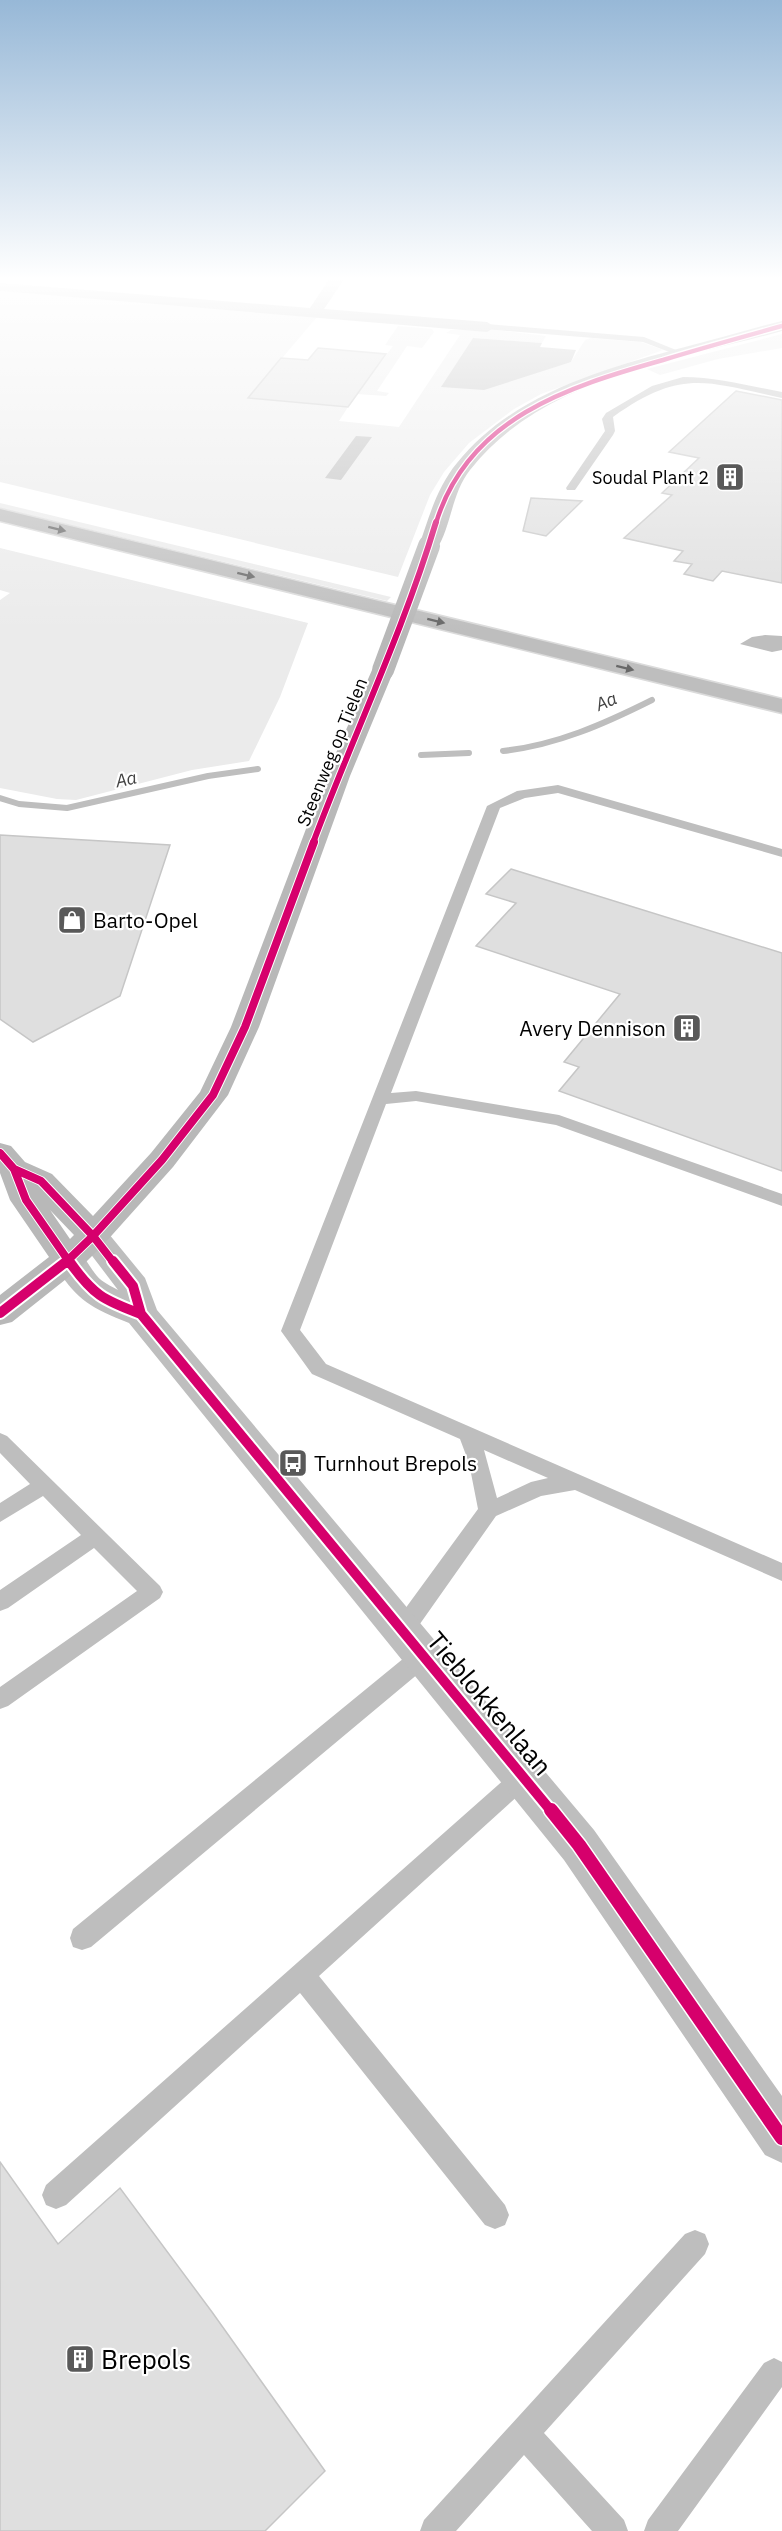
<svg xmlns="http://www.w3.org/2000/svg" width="782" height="2531" viewBox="0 0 782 2531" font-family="'IBM Plex Sans',sans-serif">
<rect width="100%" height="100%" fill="#fff"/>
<path fill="#ebebeb" d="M0,291L317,317L248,398L348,407L339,421L399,427L460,335L446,333L451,330L486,329L546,336L542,343L473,338L442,387L571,362L585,340L591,338L641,342L663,350L541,394L514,409L469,443L444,472L430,495L398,577L0,482Z
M398,326L432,329L434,332L422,348L407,346L377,391L389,393L386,396L357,394L393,346L385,345Z
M782,334V348L718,359L660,375L647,369Z
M0,503L391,597L387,601L0,508Z
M0,548L308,623L280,697L249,761L192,770L76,800L57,799L0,788V600L10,593L0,590Z"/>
<path fill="#bebebe" d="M473,338L542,343L540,347L576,350L571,362L484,390L441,387Z
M356,436L372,437L341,480L325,478Z
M765,635L782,636V650L772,652L740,644L752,637Z"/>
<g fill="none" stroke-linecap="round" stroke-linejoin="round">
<path stroke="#bebebe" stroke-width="6" d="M503,751C557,745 604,724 652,700
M421,755L469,753
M0,798L19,804L67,808L208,776L258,769"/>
</g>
<path fill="#dfdfdf" stroke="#c6c6c6" stroke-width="1.5" d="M318,348L386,354L348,407L248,398L281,358L308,360Z
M736,391L782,400V583L722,571L713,581L684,574L692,564L674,561L683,551L624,538L672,495L662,493L699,458L669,452Z
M531,498L582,501L546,536L523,531Z
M0,835L170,845L120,996L33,1042L0,1019Z
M511,869L782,953V1171L559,1091L579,1067L564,1062L620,994L476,946L516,903L486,894Z
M0,2162L58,2244L120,2188L212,2312L325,2471L265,2531H0Z"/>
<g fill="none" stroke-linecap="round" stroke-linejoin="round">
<g stroke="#dbdbdb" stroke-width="3">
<path id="highway" d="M0,509L782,699V713L0,521Z"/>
</g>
<path fill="#bebebe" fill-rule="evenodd" d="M487,324L644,337L676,350L672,353L643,342L484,329L483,327Z
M683,377C717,377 749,386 782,392V398C706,382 682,368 613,417L615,431L613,435L575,490H567L566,488L605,431L602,419L606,413L652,386Z
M558,785L782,849V857L558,793L525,798L500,808L391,1093L416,1091L559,1115L782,1194V1206L556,1125L416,1101L386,1104L300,1330L326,1364L782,1563V1581L575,1490L541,1496L496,1516L410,1638L402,1640L394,1638L391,1631L394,1624L478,1509L469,1463L460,1439L312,1374L281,1331L487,806L517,791ZM484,1450L548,1478L531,1482L497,1498Z
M0,1433L7,1436L160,1586L163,1592L160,1598L8,1706L0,1709V1687L137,1591L94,1548L8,1608L0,1611V1590L81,1535L43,1496L0,1522V1503L30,1484L0,1453Z
M423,1647L431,1649L434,1656L431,1663L91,1947L82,1950L73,1947L70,1938L73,1929L415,1649Z
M523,1766L531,1770L535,1777L531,1784L319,1976L505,2205L509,2215L505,2225L495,2229L485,2225L300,1993L66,2205L56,2209L46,2205L42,2195L46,2185L515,1770Z
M695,2230L705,2234L709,2244L705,2254L544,2433L624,2520L628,2531H592L524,2455L456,2531H420L424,2520L685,2234Z
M774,2358L782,2362V2387L678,2531H644L648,2520L764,2363Z"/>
<path fill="#bebebe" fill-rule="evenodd" d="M330,278H345L324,309L487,322L495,327L487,332L0,291V283L310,308Z
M93,1225L104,1228L145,1278L157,1310L594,1830L782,2096V2163L765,2155L564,1860L129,1323C88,1307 74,1298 52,1260L56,1252C83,1244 83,1259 97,1276C102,1282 111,1286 118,1290L77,1236L82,1228Z"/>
<path fill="#b8b8b8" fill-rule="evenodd" d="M782,321V331C675,361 543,377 470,470C451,494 451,529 436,550H422L419,546C429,517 437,487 457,463C513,394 602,369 685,347C717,339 749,329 782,321Z
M383,663L391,665L394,670L350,776L259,1027L228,1095L173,1167L104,1244L80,1268L12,1322L0,1325V1295L49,1257L10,1200L0,1173V1143L11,1146L25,1162L52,1174L93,1216L151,1153L200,1092L231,1027L326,776L372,670L375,665ZM50,1210L74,1235L70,1239Z"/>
<use href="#highway" fill="#bebebe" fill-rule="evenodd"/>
<path stroke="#b8b8b8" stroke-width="22" d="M383,670L429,546"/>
<g stroke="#fff" stroke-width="7">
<path id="cycleway-far4" d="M436,523C468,418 567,387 663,360C702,348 742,337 782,326"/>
</g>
<g stroke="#fff" stroke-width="8">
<path id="cycleway-far3" d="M313,843C353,736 403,632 436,522"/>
</g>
<g stroke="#fff" stroke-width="10">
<path id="cycleway-far2" d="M0,1153L14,1169L26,1200L70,1263
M14,1169L41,1181L93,1236L114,1263
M65,1263L93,1236L162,1160L213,1095L245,1027L314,842"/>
</g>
<g stroke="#fff" stroke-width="14">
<path id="cycleway-far1" d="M69,1261C93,1295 103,1300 141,1314
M113,1261L133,1286L141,1314L552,1812
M0,1313L67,1261"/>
</g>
<g stroke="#fff" stroke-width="17">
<path id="cycleway" d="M551,1810L579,1845L782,2138"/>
</g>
<use href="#cycleway-far4" stroke="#d6006c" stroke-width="4.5"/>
<use href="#cycleway-far3" stroke="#d6006c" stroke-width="6"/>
<use href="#cycleway-far2" stroke="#d6006c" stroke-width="8"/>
<use href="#cycleway-far1" stroke="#d6006c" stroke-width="10"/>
<use href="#cycleway" stroke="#d6006c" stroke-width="14"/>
</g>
<defs><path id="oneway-solid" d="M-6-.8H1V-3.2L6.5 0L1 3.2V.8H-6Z" transform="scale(1.5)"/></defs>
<g fill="#686868">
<use href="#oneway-solid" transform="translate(57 529) rotate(14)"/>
<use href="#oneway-solid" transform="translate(246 575) rotate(14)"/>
<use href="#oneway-solid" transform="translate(436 621) rotate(14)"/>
<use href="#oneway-solid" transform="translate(625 668) rotate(14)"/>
</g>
<linearGradient id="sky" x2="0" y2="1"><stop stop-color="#97b8d7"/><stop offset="0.44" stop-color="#fff"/><stop offset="1" stop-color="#fff" stop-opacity="0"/></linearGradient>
<rect width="782" height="633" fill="url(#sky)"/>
<defs>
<g id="building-square" transform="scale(1.5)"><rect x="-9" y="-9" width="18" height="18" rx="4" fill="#595959" stroke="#fff"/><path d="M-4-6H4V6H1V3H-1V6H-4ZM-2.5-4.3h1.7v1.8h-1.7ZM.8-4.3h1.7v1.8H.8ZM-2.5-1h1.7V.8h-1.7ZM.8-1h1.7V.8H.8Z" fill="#fff"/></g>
<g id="shop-square" transform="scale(1.5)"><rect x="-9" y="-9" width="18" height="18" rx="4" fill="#595959" stroke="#fff"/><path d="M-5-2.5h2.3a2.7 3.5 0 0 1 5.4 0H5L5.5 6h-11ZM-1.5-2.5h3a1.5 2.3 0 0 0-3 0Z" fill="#fff"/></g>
<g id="bus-square" transform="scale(1.5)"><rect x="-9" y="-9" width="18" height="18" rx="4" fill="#595959" stroke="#fff"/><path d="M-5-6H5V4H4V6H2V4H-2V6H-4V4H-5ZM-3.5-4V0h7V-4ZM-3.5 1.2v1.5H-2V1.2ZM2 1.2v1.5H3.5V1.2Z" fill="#fff"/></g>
</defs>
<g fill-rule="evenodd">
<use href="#building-square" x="730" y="477"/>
<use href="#shop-square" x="72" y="920"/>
<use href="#building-square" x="687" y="1028"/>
<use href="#bus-square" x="293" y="1463"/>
<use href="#building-square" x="80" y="2359"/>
</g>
<g text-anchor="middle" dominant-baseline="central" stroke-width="4.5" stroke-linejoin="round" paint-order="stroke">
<g font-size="18" fill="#000" stroke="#fff" text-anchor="end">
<text x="709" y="477">Soudal Plant 2</text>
</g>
<g font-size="18" font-style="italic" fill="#434343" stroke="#fff">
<text transform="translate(606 701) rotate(-23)">Aa</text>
<text transform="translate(126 779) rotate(-12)">Aa</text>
</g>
<g font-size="18" fill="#000" stroke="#fff">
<text transform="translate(332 752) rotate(-68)">Steenweg op Tielen</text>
</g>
<g font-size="21" fill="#000" stroke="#fff" text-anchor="start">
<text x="93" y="920">Barto-Opel</text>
<text x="666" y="1028" text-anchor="end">Avery Dennison</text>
<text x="314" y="1463">Turnhout Brepols</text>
</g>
<g font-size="26" fill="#000" stroke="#fff">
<text transform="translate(490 1703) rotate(50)">Tieblokkenlaan</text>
</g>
<g font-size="26" fill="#000" stroke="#fff" text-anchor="start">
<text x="101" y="2359">Brepols</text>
</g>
</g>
</svg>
